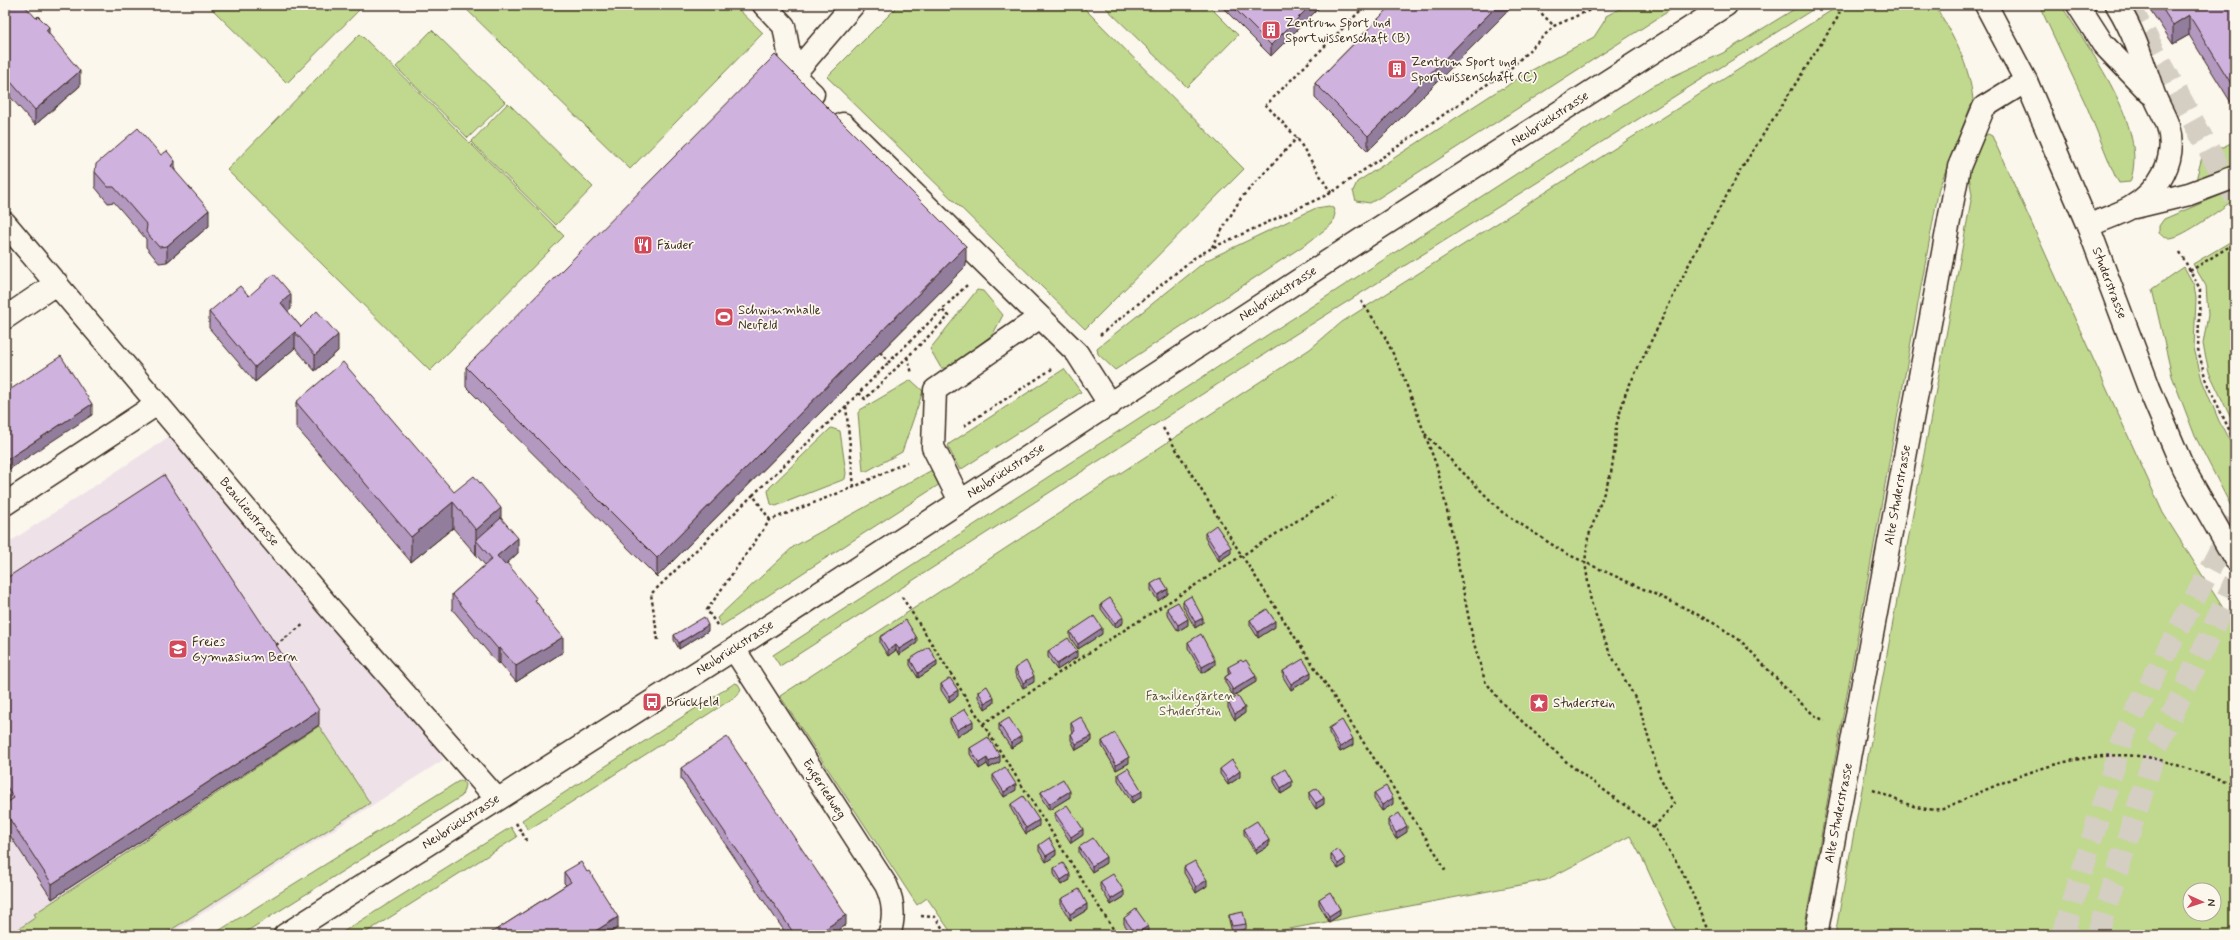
<svg xmlns="http://www.w3.org/2000/svg" width="2240" height="940" viewBox="0 0 2240 940" font-family="Mynerve,sans-serif">
<rect width="100%" height="100%" fill="#fbf7ec"/>
<filter id="ink" filterUnits="userSpaceOnUse"><feTurbulence type="fractalNoise" baseFrequency=".025" numOctaves="2"/><feDisplacementMap in="SourceGraphic" scale="8" xChannelSelector="R" yChannelSelector="G"/><feConvolveMatrix kernelMatrix="1 2 1 2 8 2 1 2 1" color-interpolation-filters="sRGB"/></filter>
<g filter="url(#ink)">
<path fill="#eee2e8" d="M170,436L441,753L443,760L169,935H5V545Z"/>
<path fill="#c0d98f" stroke="#7e8256" fill-rule="evenodd" d="M208,5H364L287,83Z
M462,5H734L763,33L630,169Z
M899,5H1081L1244,169L1085,329L827,77Z
M1103,5H1208L1238,35L1187,87Z
M1627,5H1678L1377,199L1370,203L1356,201L1353,191L1357,182L1502,88L1503,89L1519,77L1594,37L1605,20L1606,16Z
M1801,5H1820L1291,337L780,666L773,655L1652,86L1723,53Z
M1840,5H1934C1953,32 1970,67 1973,100L1939,188L1803,935H1678L1644,862L1630,836L1546,880L1258,935H953L927,898L917,905L780,696L1310,349L1342,322Z
M2039,5H2061C2088,48 2150,128 2130,182L2119,183L2115,176L2087,107Z
M432,30L505,102L468,138L396,67Z
M360,34L564,236L430,371L227,170Z
M508,103L593,187L556,225L471,142Z
M1988,134L1992,136L2163,513L2235,627V935H1835L1972,195L1967,164L1981,138ZM2190,890H2214V914H2190Z
M2231,143L2235,148V168L2197,181V176L2202,157Z
M2235,189V199C2222,208 2184,237 2170,238C2165,238 2163,237 2159,233V226L2164,219Z
M1329,206L1333,208L1335,214L1332,224L1309,242L1115,370L1098,354L1097,348L1207,260L1316,208Z
M2235,239V427L2209,372L2203,344L2208,315L2206,286L2193,264Z
M2184,267L2194,285L2196,298L2194,348L2202,380L2219,421L2235,451V514L2195,436L2172,376L2152,289Z
M977,290L983,291L1003,315L993,334L950,368H941L930,349Z
M1064,369L1081,392L960,470L948,447L949,444Z
M911,380L923,391L902,452L867,471H863L858,413L860,410Z
M831,428L840,431L846,473L845,479L776,506L771,504L768,491L770,487Z
M932,470L940,484L721,626L717,618L793,547Z
M735,683L738,684L741,689L738,695L528,830L522,820Z
M319,726L370,803L163,935H10L36,917L34,914Z
M459,781H463L465,785L462,796L241,935H212Z
M511,827L517,837L362,935H338Z"/>
<g fill="none" stroke-linecap="round" stroke-linejoin="round">
<path stroke="#d5cec3" stroke-width="22" stroke-dasharray="22 11" stroke-linecap="butt" d="M2129,5L2235,197"/>
<path stroke="#d5cec3" stroke-width="22" stroke-dasharray="22 11" stroke-linecap="butt" d="M2063,935L2123,736L2235,521
M2097,935L2156,749L2235,581"/>
<g stroke="#3b2a1e" stroke-width="25">
<path id="minor" d="M764,5L784,26L793,75L813,94
M2078,5L2103,44L2150,93
M793,75L853,5
M843,124L1077,353L1110,405
M2135,207L2189,194L2235,177
M5,223L328,606L497,799
M2088,226C2101,220 2117,215 2130,208C2159,191 2178,160 2168,126C2164,114 2157,104 2153,92C2143,62 2134,32 2117,5
M5,318L57,283
M960,501L933,447L935,390L1040,317
M5,504L157,404
M734,649L886,885C894,902 895,917 889,935
M285,935L734,649L1362,239L1726,5
M1816,935L1959,167L1984,107L2026,81"/>
</g>
<g stroke="#3b2a1e" stroke-width="25">
<path id="major" d="M1986,5L2026,81L2088,226L2149,388L2183,468L2235,559"/>
</g>
<path stroke="#3b2a1e" stroke-width="2.5" stroke-dasharray="3 3" stroke-linecap="butt" d="M1533,5L1554,26
M1331,193L1297,138L1266,105L1366,5
M1212,247L1241,198L1297,138
M2180,252L2200,289L2198,349L2206,381L2235,442
M2190,271L2235,243
M1361,301L1382,331L1401,370L1437,467L1451,528L1473,640L1485,681L1502,703L1570,765L1654,827L1682,871L1711,935
M1100,335L1194,258L1212,248L1331,193L1512,67L1554,26L1601,5
M880,352L889,362L967,285
M907,357L912,373
M859,393L865,399L949,316L942,310
M964,426L1052,369
M1163,428L1242,556L1437,855L1446,872
M1425,434L1502,512L1565,553L1685,608L1717,625L1741,641L1791,694L1814,715L1825,721
M854,487L846,406L889,362
M770,520L753,495L846,406
M902,597L1117,935
M717,625L707,610L770,520L854,487L907,462
M658,640L651,594L753,495
M276,645L304,624
M983,724L1096,648L1336,496
M1873,790C1896,799 1917,812 1943,809C2005,781 2068,750 2138,756C2171,759 2203,777 2235,783
M516,823L527,841
M1654,827L1674,804L1659,775L1639,705L1609,651L1591,602L1585,562L1588,538L1611,473L1615,447L1616,426L1626,392L1689,264L1740,171L1838,17L1841,7L1840,5
M921,916L935,917L947,935"/>
<use href="#minor" stroke="#fbf7ec" stroke-width="22"/>
<use href="#major" stroke="#fbf7ec" stroke-width="22"/>
</g>
<path fill="#b399c0" stroke="#3b2a1e" d="M5,5L49,34L80,86L35,125L5,91Z
M1220,5H1322L1271,56Z
M1392,5H1514L1368,151L1315,98V83Z
M2147,5H2235V109L2189,35L2173,44Z
M175,171L209,226L167,262L159,263L146,247V239L114,202L108,203L95,187V172Z
M966,266L657,577L466,387V367Z
M249,296L291,309L288,312L301,327L338,351L315,371L295,348L255,382L209,328V312Z
M296,402L454,492L501,518L518,553L505,565L537,603L563,652L516,682L500,663L498,664L452,609V594L485,565L453,528L411,562L296,427Z
M1205,533L1231,553L1219,561L1205,538Z
M5,579L319,725L52,899L5,828V804L7,802L5,800Z
M1151,584L1168,594L1158,601L1151,590Z
M1183,601L1203,623L1195,628L1183,606Z
M1101,604L1123,623L1115,628L1101,609Z
M1167,608L1188,625L1178,631L1167,614Z
M1250,620L1275,627L1258,638L1250,625Z
M708,631L679,649L674,640V635Z
M1070,632L1102,634L1078,649L1070,637Z
M880,637L917,643L899,655L896,650L888,656L880,643Z
M1188,642L1215,665L1202,673L1188,648Z
M1048,651L1077,657L1057,670L1048,657Z
M910,659L937,666L918,678L910,665Z
M1228,667L1256,682L1233,696L1225,682V677L1229,674L1228,673Z
M1015,668L1034,682L1023,688L1015,674Z
M1283,671L1311,678L1291,690L1283,677Z
M941,684L958,696L949,702L941,690Z
M978,691L994,703L985,709L978,697Z
M1228,702L1245,713L1235,720L1228,708Z
M950,718L973,727L957,736L950,723Z
M1071,723L1092,741L1076,750L1071,740V734L1073,733L1071,729Z
M999,724L1021,742L1011,748L999,730Z
M1329,728L1353,745L1340,752L1329,733Z
M1102,741L1129,763L1116,770L1102,746Z
M970,748L1000,762L989,768L987,764L979,769L970,754Z
M681,768L846,925L832,935H787L681,779Z
M1220,769L1240,777L1228,785L1220,774Z
M1118,774L1142,797L1132,803L1118,780Z
M993,775L1016,790L1004,797L993,780Z
M1274,776L1292,787L1281,794L1274,782Z
M1041,792L1070,797L1049,810L1041,797Z
M1309,793L1324,804L1316,809L1309,799Z
M1374,793L1393,804L1382,811L1374,799Z
M1011,804L1039,826L1026,834L1011,809Z
M1055,813L1083,835L1071,843L1055,818Z
M1388,820L1407,832L1396,839L1388,826Z
M1244,829L1269,846L1256,854L1244,834Z
M1039,845L1056,855L1046,862L1039,851Z
M1079,847L1106,863L1092,872L1079,853Z
M1331,854L1345,865L1338,869L1331,860Z
M1184,867L1207,886L1196,893L1184,873Z
M1054,868L1070,880L1061,885L1054,874Z
M564,872H587L618,928L606,935H488L566,885L564,883Z
M1100,882L1124,897L1111,905L1100,887Z
M1061,899L1087,910L1070,920L1061,905Z
M1319,899L1340,915L1329,922L1319,904Z
M1229,915L1246,924V929L1232,932L1229,920Z
M1124,918L1148,931L1142,935H1132L1124,924Z"/>
<path fill="#927d9c" stroke="#3b2a1e" d="M1311,5H1322L1271,56V45Z
M1498,5H1514L1368,151V136Z
M2189,15V35L2173,44V25Z
M49,27V43L46,30Z
M80,71V86L35,125V110Z
M175,161V176L171,166Z
M209,210V226L167,262V246Z
M966,246V266L657,577V558Z
M291,294V309L281,318V303Z
M295,332V348L255,382V367Z
M338,335V351L315,371V355Z
M92,404V415L5,472V461Z
M453,502V528L411,562V537Z
M501,508V534L476,540V555V530Z
M518,538V553L497,572V556Z
M1231,547V553L1219,561V555Z
M1168,589V594L1158,601V595Z
M1123,617V623L1115,628V623Z
M1203,618V623L1195,628V622Z
M1188,619V625L1178,631V625Z
M1275,621V627L1258,638V632Z
M708,625V631L679,649V643Z
M1102,628V634L1078,649V644Z
M563,637V652L516,682V666Z
M917,638V643L899,655V649Z
M896,645V650L888,656V650Z
M500,648V663L498,664V649Z
M1077,651V657L1057,670V664Z
M1215,660V665L1202,673V667Z
M937,661V666L918,678V673Z
M1311,672V678L1291,690V684Z
M1034,676V682L1023,688V683Z
M1256,676V682L1233,696V690Z
M958,690V696L949,702V696Z
M994,698V703L985,709V703Z
M1245,708V713L1235,720V714Z
M319,710V725L52,899V884Z
M973,721V727L957,736V730Z
M1021,736V742L1011,748V743Z
M1092,736V741L1076,750V744Z
M1353,739V745L1340,752V747Z
M1000,756V762L989,768V762Z
M1129,757V763L1116,770V765Z
M987,758V764L979,769V763Z
M1240,771V777L1228,785V780Z
M1292,781V787L1281,794V788Z
M1016,784V790L1004,797V792Z
M1070,791V797L1049,810V804Z
M1142,791V797L1132,803V797Z
M1324,798V804L1316,809V803Z
M1393,798V804L1382,811V805Z
M1039,820V826L1026,834V828Z
M1407,826V832L1396,839V833Z
M1083,829V835L1071,843V837Z
M1269,840V846L1256,854V849Z
M1056,850V855L1046,862V856Z
M1106,857V863L1092,872V866Z
M1345,859V865L1338,869V864Z
M1070,874V880L1061,885V880Z
M1207,880V886L1196,893V887Z
M1124,891V897L1111,905V899Z
M1087,904V910L1070,920V914Z
M1340,909V915L1329,922V916Z
M846,915V925L832,935H816Z
M618,917V928L606,935H589Z
M1148,926V931L1142,935H1136V934Z"/>
<path fill="#d0b2df" stroke="#3b2a1e" d="M5,5H24L36,18L38,16L49,27L46,30L80,71L35,110L5,75Z
M1231,5H1311L1271,45Z
M1392,5H1498L1368,136L1315,83Z
M2160,5H2235V90L2189,15L2173,25Z
M775,55L966,246L657,558L466,367Z
M138,128L161,155L167,151L175,161L171,166L209,210L167,246L159,247L146,232L147,225L114,187H108L95,172L96,164Z
M274,274L291,294L281,303L301,327L317,311L338,335L315,355L295,332L255,367L209,312L240,286L249,296Z
M61,356L92,404L5,461V393Z
M343,362L454,492L474,476L501,508L476,530L453,502L411,537L296,402Z
M164,475L319,710L52,884L5,812V804L14,798L5,784V579Z
M501,518L518,538L497,556L505,565L507,563L537,599L535,600L543,611L542,612L563,637L516,666L500,648L498,649L452,594L492,559L476,540Z
M1216,525L1231,547L1219,555L1205,533Z
M1161,578L1168,589L1158,595L1151,584Z
M1191,596L1203,618L1195,622L1183,601Z
M1110,598L1123,617L1115,623L1101,604Z
M1178,602L1188,619L1178,625L1167,608Z
M1267,609L1275,621L1258,632L1250,620Z
M1094,616L1102,628L1078,644L1070,632Z
M704,617L708,625L679,643L674,635Z
M906,620L917,638L899,649L896,645L888,650L880,637Z
M1201,634L1215,660L1202,667L1188,642Z
M1068,638L1077,651L1057,664L1048,651Z
M929,647L937,661L918,673L910,659Z
M1303,659L1311,672L1291,684L1283,671Z
M1241,660L1243,662L1246,660L1256,676L1233,690L1225,677L1231,673L1228,667Z
M1026,661L1034,676L1023,683L1015,668Z
M950,678L958,690L949,696L941,684Z
M987,686L994,698L985,703L978,691Z
M1238,696L1245,708L1235,714L1228,702Z
M965,709L973,721L957,730L950,718Z
M1081,717L1092,736L1076,744L1071,734L1075,731L1071,723Z
M1009,718L1021,736L1011,743L999,724Z
M1342,720L1353,739L1340,747L1329,728Z
M1115,733L1129,757L1116,765L1102,741Z
M727,737L846,915L816,935H795L681,768Z
M988,737L1000,756L989,762L987,758L979,763L970,748Z
M1232,760L1240,771L1228,780L1220,769Z
M1005,767L1016,784L1004,792L993,775Z
M1128,768L1142,791L1132,797L1118,774Z
M1285,769L1292,781L1281,788L1274,776Z
M1063,779L1070,791L1049,804L1041,792Z
M1386,786L1393,798L1382,805L1374,793Z
M1317,788L1324,798L1316,803L1309,793Z
M1023,796L1039,820L1026,828L1011,804Z
M1067,805L1083,829L1071,837L1055,813Z
M1399,813L1407,826L1396,833L1388,820Z
M1257,821L1269,840L1256,849L1244,829Z
M1049,838L1056,850L1046,856L1039,845Z
M1093,838L1106,857L1092,866L1079,847Z
M1338,849L1345,859L1338,864L1331,854Z
M1195,861L1207,880L1196,887L1184,867Z
M581,862L587,872L589,871L618,917L589,935H488L571,882L564,872Z
M1063,863L1070,874L1061,880L1054,868Z
M1113,874L1124,891L1111,899L1100,882Z
M1079,889L1087,904L1070,914L1061,899Z
M1330,892L1340,909L1329,916L1319,899Z
M1136,909L1148,926L1136,934L1124,918Z
M1243,912L1246,924L1232,926L1229,915Z"/>
</g>
<defs>
<g id="building-square" transform="scale(1)"><rect x="-9" y="-9" width="18" height="18" rx="4" fill="#d1495b" stroke="#fbf7ec"/><path d="M-4-6H4V6H1V3H-1V6H-4ZM-2.5-4.3h1.7v1.8h-1.7ZM.8-4.3h1.7v1.8H.8ZM-2.5-1h1.7V.8h-1.7ZM.8-1h1.7V.8H.8Z" fill="#fff"/></g>
<g id="restaurant-square" transform="scale(1)"><rect x="-9" y="-9" width="18" height="18" rx="4" fill="#d1495b" stroke="#fbf7ec"/><path d="M-5-6h1v4h1v-4h1v4h1v-4h1v5L-1.5 .5V6h-2V.5L-5-1ZM5-6V6H3V1.5H1.5Q1.5-4 5-6Z" fill="#fff"/></g>
<g id="stadium-square" transform="scale(1)"><rect x="-9" y="-9" width="18" height="18" rx="4" fill="#d1495b" stroke="#fbf7ec"/><path d="M0-5a6.5 5 0 1 0 0 10a6.5 5 0 1 0 0-10ZM-3.5-1.8h7v3.6h-7Z" fill="#fff"/></g>
<g id="school-square" transform="scale(1)"><rect x="-9" y="-9" width="18" height="18" rx="4" fill="#d1495b" stroke="#fbf7ec"/><path d="M0-5L7-2L0 1L-7-2ZM-4 1L0 2.5L4 1V4Q0 6-4 4Z" fill="#fff"/></g>
<g id="bus-square" transform="scale(1)"><rect x="-9" y="-9" width="18" height="18" rx="4" fill="#d1495b" stroke="#fbf7ec"/><path d="M-5-6H5V4H4V6H2V4H-2V6H-4V4H-5ZM-3.5-4V0h7V-4ZM-3.5 1.2v1.5H-2V1.2ZM2 1.2v1.5H3.5V1.2Z" fill="#fff"/></g>
<g id="sight-square" transform="scale(1)"><rect x="-9" y="-9" width="18" height="18" rx="4" fill="#d1495b" stroke="#fbf7ec"/><path d="M0-6L1.8-2.2L6-1.7L2.9 1.2L3.7 5.4L0 3.3L-3.7 5.4L-2.9 1.2L-6-1.7L-1.8-2.2Z" fill="#fff"/></g>
</defs>
<g fill-rule="evenodd">
<use href="#building-square" x="1271" y="30"/>
<use href="#building-square" x="1397" y="69"/>
<use href="#restaurant-square" x="643" y="245"/>
<use href="#stadium-square" x="724" y="317"/>
<use href="#school-square" x="178" y="649"/>
<use href="#bus-square" x="652" y="702"/>
<use href="#sight-square" x="1539" y="703"/>
</g>
<g text-anchor="middle" dominant-baseline="central" stroke-width="3.5" stroke-linejoin="round" paint-order="stroke">
<g font-size="13" fill="#3b2a1e" stroke="#fbf7ec" text-anchor="start">
<text x="1285" y="23">Zentrum Sport und<tspan x="1285" dy="15">Sportwissenschaft (B)</tspan></text>
<text x="1411" y="62">Zentrum Sport und<tspan x="1411" dy="15">Sportwissenschaft (C)</tspan></text>
<text x="657" y="245">Fäuder</text>
<text x="738" y="310">Schwimmhalle<tspan x="738" dy="15">Neufeld</tspan></text>
<text x="192" y="642">Freies<tspan x="192" dy="15">Gymnasium Bern</tspan></text>
<text x="666" y="702">Brückfeld</text>
<text x="1553" y="703">Studerstein</text>
</g>
<g font-size="13" fill="#3b2a1e" stroke="#fbf7ec">
<text transform="translate(1550 119) rotate(-33)">Neubrückstrasse</text>
<text transform="translate(2109 283) rotate(69)">Studerstrasse</text>
<text transform="translate(1278 294) rotate(-33)">Neubrückstrasse</text>
<text transform="translate(1006 471) rotate(-33)">Neubrückstrasse</text>
<text transform="translate(1898 495) rotate(-80)">Alte Studerstrasse</text>
<text transform="translate(249 512) rotate(50)">Beaulieustrasse</text>
<text transform="translate(735 648) rotate(-33)">Neubrückstrasse</text>
<text transform="translate(824 789) rotate(57)">Engeriedweg</text>
<text transform="translate(1839 813) rotate(-79)">Alte Studerstrasse</text>
<text transform="translate(461 822) rotate(-33)">Neubrückstrasse</text>
</g>
<g font-size="13" fill="#5c563a" stroke="#fbf7ec">
<text x="1190" y="696">Familiengärten<tspan x="1190" dy="15">Studerstein</tspan></text>
</g>
</g>
<rect width="2240" height="940" fill="none" stroke="#fbf7ec" stroke-width="20"/>
<rect x="10" y="10" width="2220" height="920" fill="none" stroke="#3b2a1e" stroke-width="1.5" filter="url(#ink)"/>
<g transform="translate(2202 902) rotate(93)"><circle r="19" fill="#fbf7ec" stroke="#aea59a"/>
<path d="M0-3L7 15L0 10L-7 15Z" fill="#d1495b"/>
<text y="-6" font-size="11" font-weight="bold" text-anchor="middle" fill="#3b2a1e">N</text>
</g>
</svg>
